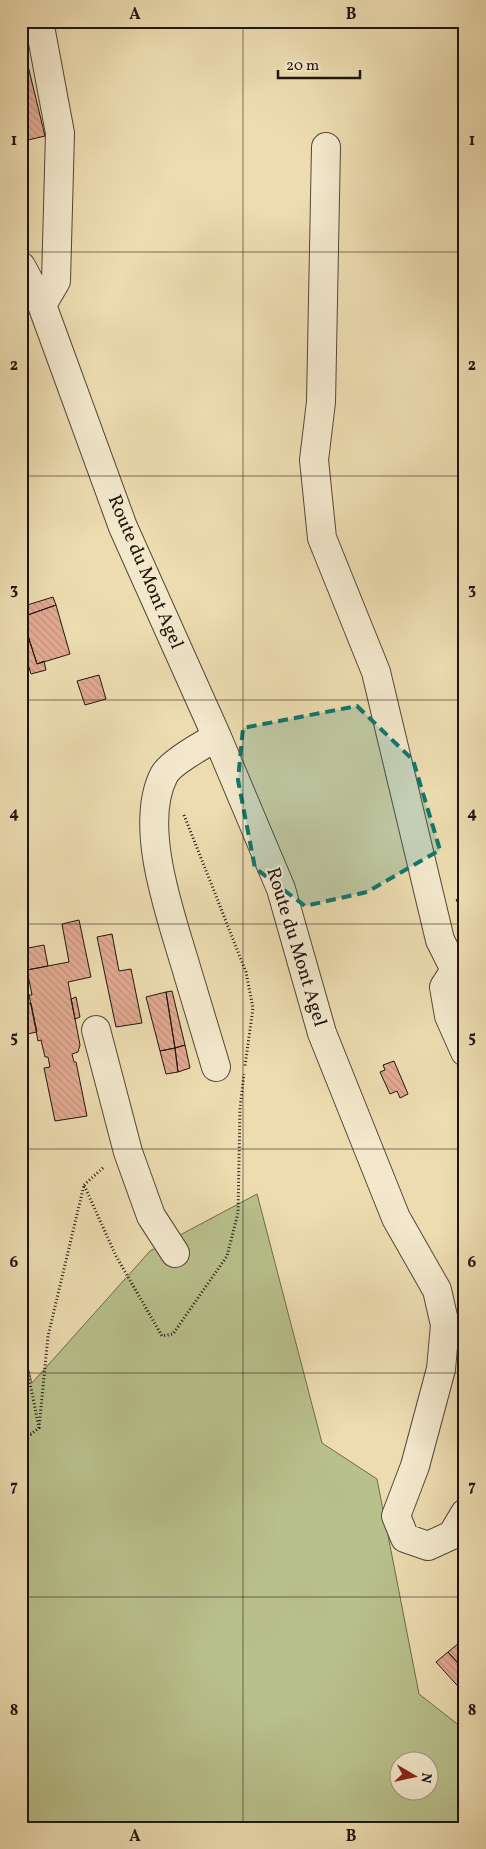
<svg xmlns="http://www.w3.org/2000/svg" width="486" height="1849" viewBox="0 0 486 1849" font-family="Vollkorn,serif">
<defs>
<pattern id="building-back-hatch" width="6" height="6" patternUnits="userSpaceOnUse" patternTransform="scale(1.25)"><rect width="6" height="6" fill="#e3aa92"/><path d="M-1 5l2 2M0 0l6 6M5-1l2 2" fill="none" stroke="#c2927d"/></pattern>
</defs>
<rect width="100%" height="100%" fill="#ecdcb0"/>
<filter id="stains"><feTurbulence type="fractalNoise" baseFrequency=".004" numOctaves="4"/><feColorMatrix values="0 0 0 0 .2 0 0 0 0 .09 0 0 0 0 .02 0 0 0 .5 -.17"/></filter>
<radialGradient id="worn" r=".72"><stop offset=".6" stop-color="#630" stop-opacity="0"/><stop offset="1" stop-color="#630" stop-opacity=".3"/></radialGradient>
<path fill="#b8c08b" stroke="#6c6b4e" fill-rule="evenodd" d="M257,1194L322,1443L377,1479L419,1694L465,1730V1828H21V1339L32,1383L150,1251ZM398,1762H428V1792H398Z"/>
<path fill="url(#building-back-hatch)" stroke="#201610" d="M21,37L45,136L28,140L21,114Z
M53,597L56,605L22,617L37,664L44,661L46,670L31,674L21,642V607Z
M56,605L70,654L37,664L22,617Z
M99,675L106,699L85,705L77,681Z
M465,894V913H464L456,900Z
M79,920L91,977L68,982L80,1045L78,1052L72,1054L74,1062H76L87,1116L55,1121L44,1068L50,1067L48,1057H45L41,1040L38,1041L29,995H32L27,970L69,962L62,924Z
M112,934L119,971L131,969L142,1023L116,1027L97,937Z
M44,945L48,966L27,970L23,949Z
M172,991L185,1045L175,1048L166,992Z
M166,992L175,1048L160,1051L146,997Z
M76,997L80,1017L75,1019L71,999Z
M31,1003L37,1032L22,1035L21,1005Z
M185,1045L190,1068L178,1072L175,1048Z
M175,1048L178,1072L166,1074L160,1051Z
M394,1061L408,1094L400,1098L397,1091L390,1094L380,1072L385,1070L383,1065Z
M461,1278H465V1302H463Z
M465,1638V1671L448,1652Z
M448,1652L465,1671V1694L436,1662Z"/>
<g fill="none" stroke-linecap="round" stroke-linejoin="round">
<g stroke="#534838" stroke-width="30">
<path id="minor" d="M39,21L60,133L56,281L42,305
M326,147L321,402L314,460L322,538L376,672L440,940L455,970
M21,266L42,305L123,527L217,737L281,889L322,1033L396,1218L437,1290L445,1325L441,1369L415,1466L396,1516L405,1538L428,1546L452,1535L465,1513
M465,968L455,970L444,987L449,1016L465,1052
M96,1030L128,1152L151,1216L175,1253
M216,1067C206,1033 195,998 185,964C170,913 138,825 164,775C170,763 204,744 217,737"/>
</g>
<path stroke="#201610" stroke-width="3" stroke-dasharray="1 2.5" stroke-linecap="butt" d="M184,815L246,972L253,1008L245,1066
M84,1185L104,1167
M21,1338L39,1428L31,1434L21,1431
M39,1428L48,1336L84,1185L116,1256L162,1336L173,1334L227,1256L238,1213L240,1108L244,1074"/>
<use href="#minor" stroke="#f3e8cc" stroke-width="28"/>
</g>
<path fill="#0f766e" fill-opacity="0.2" stroke="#0f766e" stroke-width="4" stroke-dasharray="10 6" stroke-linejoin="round" d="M357,706L413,760L440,850L367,892L305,906L255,868L238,780L243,728Z"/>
<path fill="none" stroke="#201610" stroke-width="1" stroke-opacity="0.55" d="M243,21V1828M21,252H465M21,476H465M21,700H465M21,924H465M21,1149H465M21,1373H465M21,1597H465"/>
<g text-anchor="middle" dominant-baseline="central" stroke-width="4" stroke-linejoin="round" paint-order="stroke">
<g font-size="19" fill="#201610" stroke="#f3e8cc">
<text transform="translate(145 572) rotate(67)">Route du Mont Agel</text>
<text transform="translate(296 947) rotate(73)">Route du Mont Agel</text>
</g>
</g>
<rect width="486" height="1849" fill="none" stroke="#ecdcb0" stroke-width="55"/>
<g transform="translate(414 1776) rotate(99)"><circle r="24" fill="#f3e8cc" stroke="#9f9481"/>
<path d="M0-4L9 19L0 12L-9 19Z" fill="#8f2418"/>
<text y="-8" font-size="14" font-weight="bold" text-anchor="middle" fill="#201610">N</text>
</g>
<path d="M278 70v8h82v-8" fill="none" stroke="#201610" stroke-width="2.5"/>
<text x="286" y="70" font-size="15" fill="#201610" stroke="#f3e8cc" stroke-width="4" paint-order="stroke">20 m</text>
<rect x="28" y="28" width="430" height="1794" fill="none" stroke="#201610" stroke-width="2"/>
<g font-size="16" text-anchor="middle" font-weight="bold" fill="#201610">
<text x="135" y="19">A</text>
<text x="351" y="19">B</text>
<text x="14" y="145">1</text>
<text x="472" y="145">1</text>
<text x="14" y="370">2</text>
<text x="472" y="370">2</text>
<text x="14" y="594">3</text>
<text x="472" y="594">3</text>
<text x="14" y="818">4</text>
<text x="472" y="818">4</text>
<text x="14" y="1042">5</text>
<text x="472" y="1042">5</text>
<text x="14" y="1267">6</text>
<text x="472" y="1267">6</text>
<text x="14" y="1491">7</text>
<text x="472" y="1491">7</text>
<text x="14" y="1715">8</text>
<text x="472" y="1715">8</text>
<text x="135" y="1841">A</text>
<text x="351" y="1841">B</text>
</g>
<rect width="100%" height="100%" filter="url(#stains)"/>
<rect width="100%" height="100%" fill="url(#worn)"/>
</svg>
